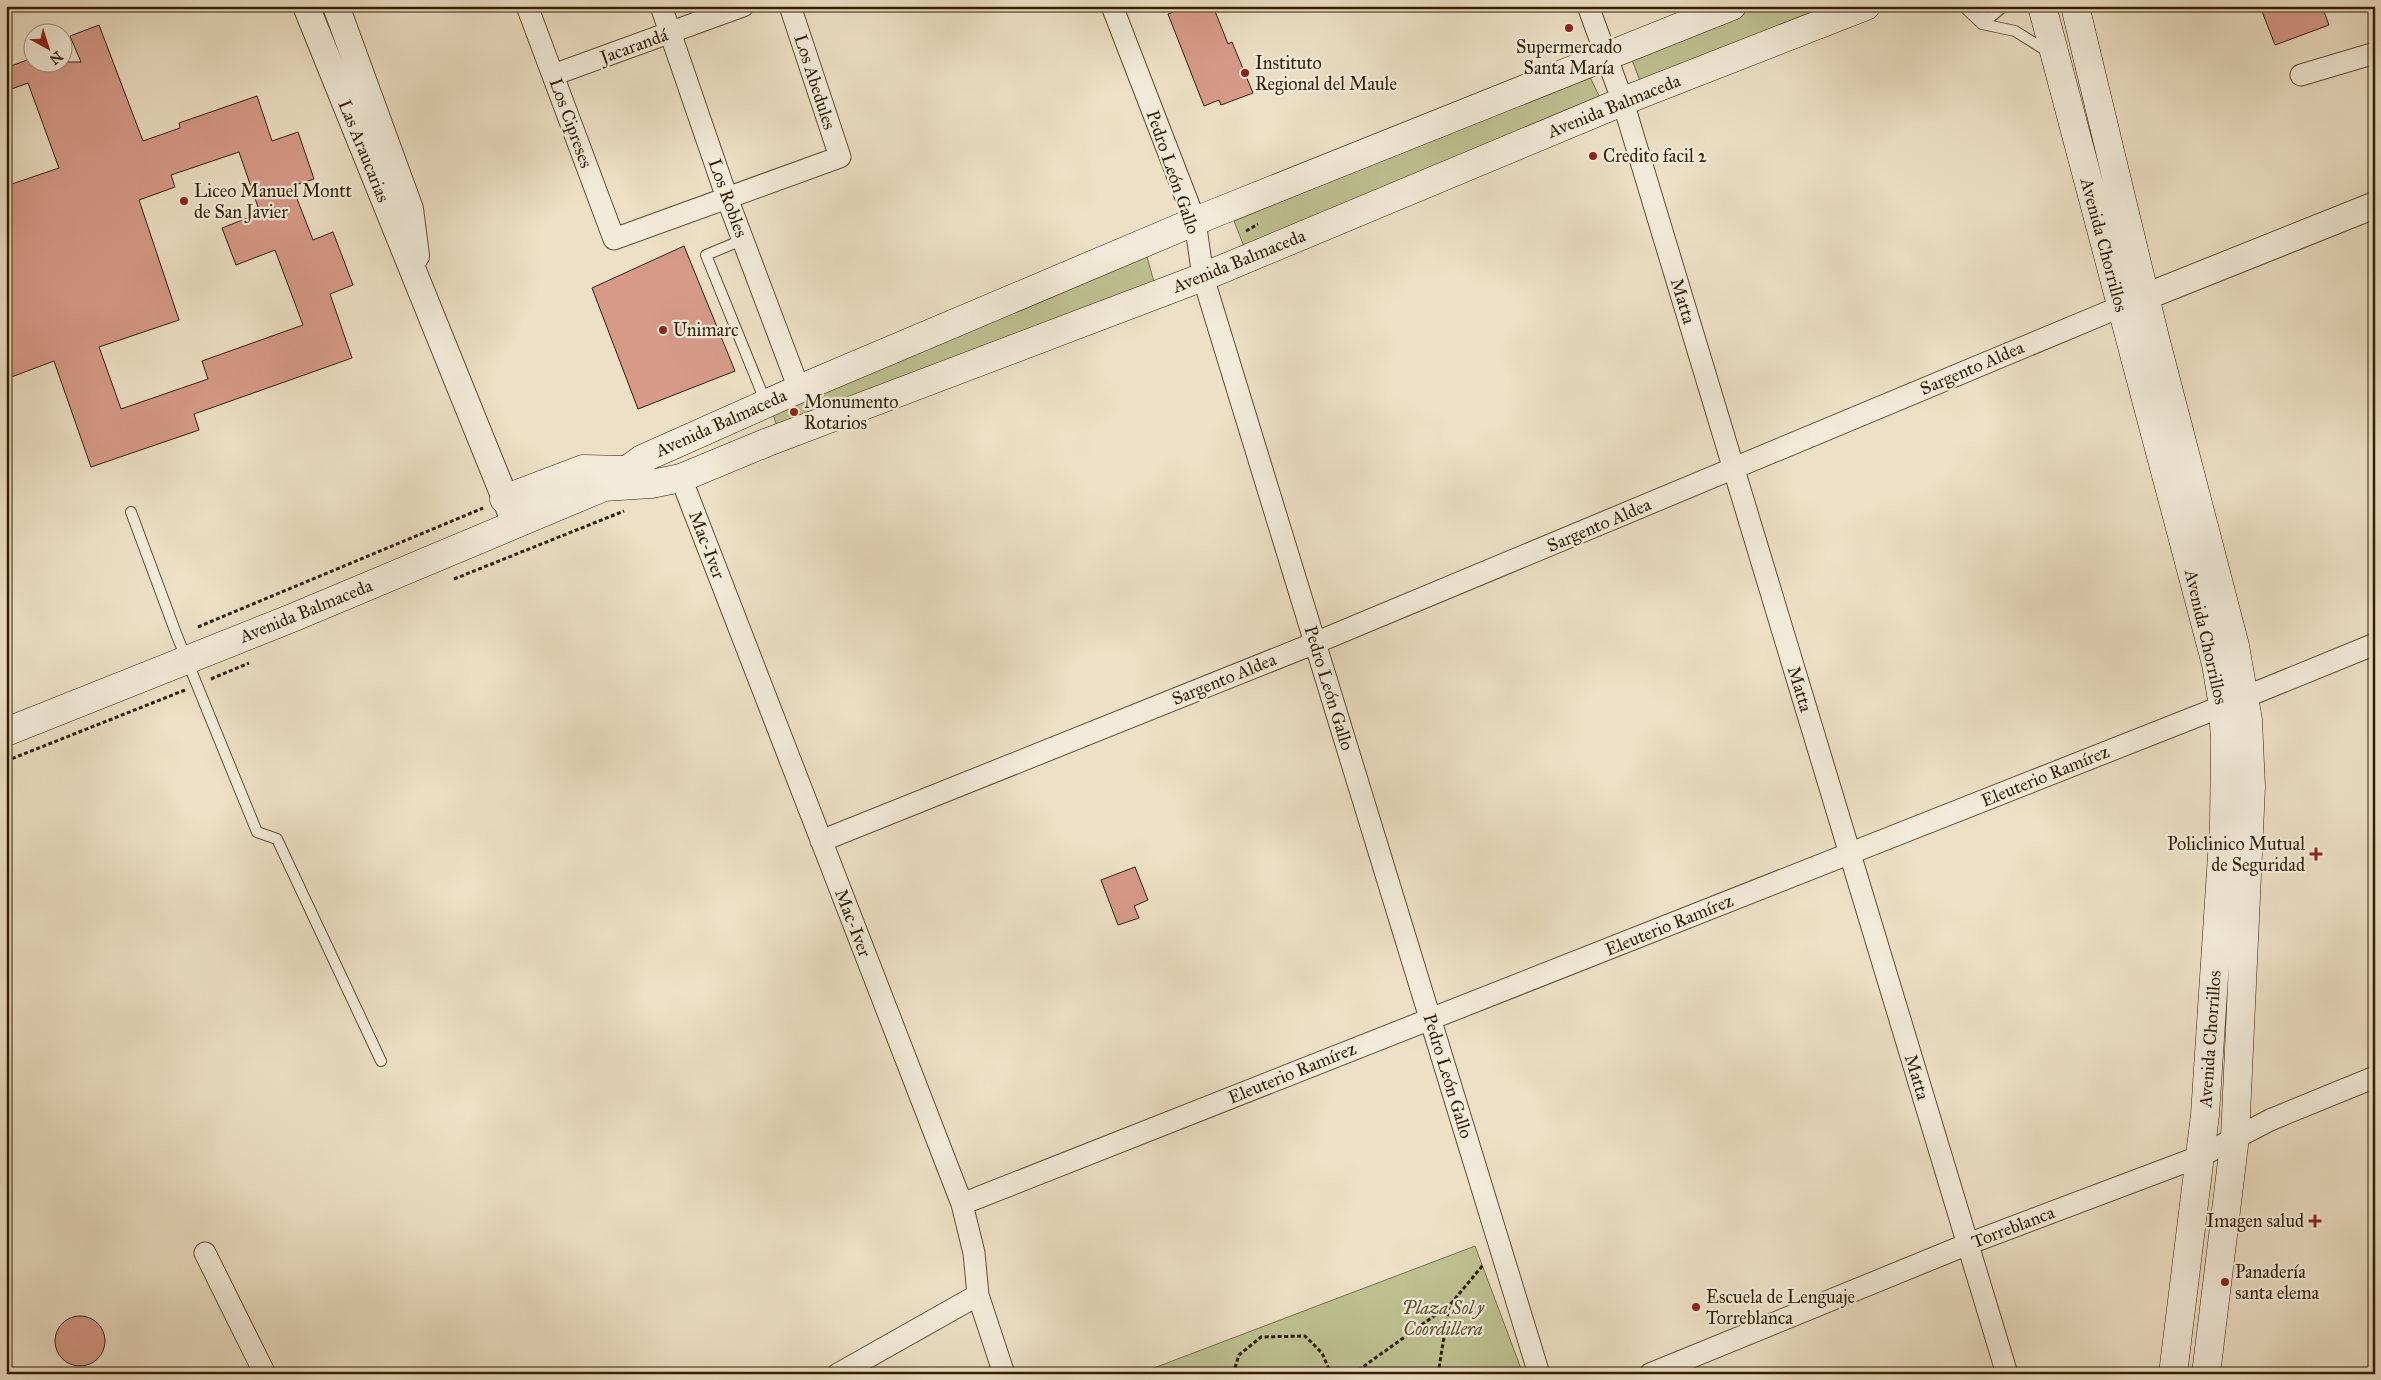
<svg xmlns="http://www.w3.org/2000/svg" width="2381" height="1380" viewBox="0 0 2381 1380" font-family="'IM FELL Great Primer',serif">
<rect width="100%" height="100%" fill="#ede0c6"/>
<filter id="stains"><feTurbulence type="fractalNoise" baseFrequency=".004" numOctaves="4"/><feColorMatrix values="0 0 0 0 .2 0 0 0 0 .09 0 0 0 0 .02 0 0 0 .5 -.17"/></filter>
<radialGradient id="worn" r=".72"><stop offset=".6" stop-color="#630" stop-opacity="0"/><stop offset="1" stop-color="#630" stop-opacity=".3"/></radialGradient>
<path fill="#bec191" stroke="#787049" d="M1756,6H1832L1640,81L1631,57Z
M1589,75L1601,100L1245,249L1234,221Z
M1146,253L1155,286L779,433L771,408Z
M1475,1246L1523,1374H1138Z"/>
<path fill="#d79a89" stroke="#311e01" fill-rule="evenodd" d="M1189,6H1213L1228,44L1232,42L1253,93L1221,105L1219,100L1204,106L1168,14Z
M2260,6H2322L2329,25L2275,45Z
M99,25L143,141L180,128L179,123L257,96L272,141L298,132L314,179L292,186L313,240L333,232L353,285L330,294L352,358L194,414L199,430L91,467L54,361L6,379V186L59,168L28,83L6,91V68L32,58V62H81L70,36ZM239,152L260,213L222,228L236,265L275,250L303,325L202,361L208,379L121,409L99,347L179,320L139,200L175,187L171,175Z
M684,246L735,371L638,409L592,288Z
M1135,867L1148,900L1134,906L1139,918L1118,925L1101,880Z
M55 1341a25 25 0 1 1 50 0a25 25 0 1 1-50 0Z"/>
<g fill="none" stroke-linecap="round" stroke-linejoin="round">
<g stroke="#604e32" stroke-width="12">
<path id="service" d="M1963,6L1982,24L2015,31L2050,53
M1982,24L2004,6
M1982,24L1983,6
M742,240L706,255L766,403
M131,512L177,636L257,832L277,839L381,1061"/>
</g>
<g stroke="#604e32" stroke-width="23">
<path id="minor" d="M527,6L614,239L840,157L790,6
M661,6L727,198L799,389
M1112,6L1195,221L1203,277L1539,1374
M1588,6L1623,102L2007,1374
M553,75L743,6
M2301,75L2375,53
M681,478L962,1204L974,1253L978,1295L1004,1374
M821,841L1315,643L2120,307
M962,1204L2223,706L2375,644
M205,1253L265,1374
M838,1374L978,1295
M1650,1374L1968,1244L2201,1156L2270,1120L2375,1077"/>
</g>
<g stroke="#604e32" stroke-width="28">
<path id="tertiary" d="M306,6L513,518
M336,6L410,209L416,256
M2125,305L2375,205"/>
</g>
<g stroke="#311e01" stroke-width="29">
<path id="secondary" d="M2042,6L2216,664L2223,706L2225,741L2224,825L2205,1115L2173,1374
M2075,6L2155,338L2235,646L2248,720L2251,787L2235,1137L2206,1374
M604,487L651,484L681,478L768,442L1203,277L1636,96L1866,6
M504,499L583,469L627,470
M6,732L292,618L604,487L642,459L799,389L1210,215L1732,6"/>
</g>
<path stroke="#311e01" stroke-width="3" stroke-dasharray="4 2.5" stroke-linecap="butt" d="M1246,231L1258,224
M454,579L624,511
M198,627L483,508
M211,679L249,663
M6,761L185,690
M1233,1374L1239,1355L1261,1337L1305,1336L1322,1353L1331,1374
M1353,1374L1448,1306
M1438,1374L1449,1306L1483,1265"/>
<use href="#service" stroke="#f3ebda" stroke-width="10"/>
<use href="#minor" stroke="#f3ebda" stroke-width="21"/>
<use href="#tertiary" stroke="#f3ebda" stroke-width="26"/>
<use href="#secondary" stroke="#f3ebda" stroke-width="28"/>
</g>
<g fill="#8f2418" stroke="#f3ebda" stroke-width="2">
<circle cx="1569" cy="28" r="5"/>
<circle cx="1245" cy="73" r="5"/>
<circle cx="1593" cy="156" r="5"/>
<circle cx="184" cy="201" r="5"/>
<circle cx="663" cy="330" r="5"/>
<circle cx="794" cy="412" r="5"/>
<path d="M2313.5 846.5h5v5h5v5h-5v5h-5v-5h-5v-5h5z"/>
<path d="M2312.5 1213.5h5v5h5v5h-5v5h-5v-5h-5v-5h5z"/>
<circle cx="2225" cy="1282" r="5"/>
<circle cx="1696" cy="1307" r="5"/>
</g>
<g text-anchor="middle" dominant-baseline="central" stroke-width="4.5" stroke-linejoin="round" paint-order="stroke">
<g font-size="18" fill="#311e01" stroke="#f3ebda">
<text transform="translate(634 46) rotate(-20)">Jacarandá</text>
<text transform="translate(815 82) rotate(72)">Los Abedules</text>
<text transform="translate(1614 106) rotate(-22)">Avenida Balmaceda</text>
<text transform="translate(571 123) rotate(70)">Los Cipreses</text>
<text transform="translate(364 151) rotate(68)">Las Araucarias</text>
<text transform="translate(1173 172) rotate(71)">Pedro León Gallo</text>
<text transform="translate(728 198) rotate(70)">Los Robles</text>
<text transform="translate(2104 245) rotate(75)">Avenida Chorrillos</text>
<text transform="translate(1239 261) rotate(-22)">Avenida Balmaceda</text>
<text transform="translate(1683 301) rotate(73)">Matta</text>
<text transform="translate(1972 368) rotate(-23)">Sargento Aldea</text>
<text transform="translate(721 423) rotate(-24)">Avenida Balmaceda</text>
<text transform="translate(1599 525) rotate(-23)">Sargento Aldea</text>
<text transform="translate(707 545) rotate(69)">Mac-Iver</text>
<text transform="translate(306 611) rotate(-22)">Avenida Balmaceda</text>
<text transform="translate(2206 637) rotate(77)">Avenida Chorrillos</text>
<text transform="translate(1224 679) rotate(-22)">Sargento Aldea</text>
<text transform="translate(1329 688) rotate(73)">Pedro León Gallo</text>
<text transform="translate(1800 689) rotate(73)">Matta</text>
<text transform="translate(2045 776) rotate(-22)">Eleuterio Ramírez</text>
<text transform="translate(853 923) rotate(69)">Mac-Iver</text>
<text transform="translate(1669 925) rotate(-22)">Eleuterio Ramírez</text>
<text transform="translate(2210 1039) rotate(-86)">Avenida Chorrillos</text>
<text transform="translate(1292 1073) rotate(-22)">Eleuterio Ramírez</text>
<text transform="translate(1448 1076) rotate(73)">Pedro León Gallo</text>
<text transform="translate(1917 1077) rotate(73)">Matta</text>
<text transform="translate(2013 1227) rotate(-21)">Torreblanca</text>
</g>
<g font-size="18" fill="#311e01" stroke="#f3ebda" text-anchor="start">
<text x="1569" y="47" text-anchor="middle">Supermercado<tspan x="1569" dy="21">Santa María</tspan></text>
<text x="1255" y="63">Instituto<tspan x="1255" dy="21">Regional del Maule</tspan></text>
<text x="1603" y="156">Credito facil 2</text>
<text x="194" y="191">Liceo Manuel Montt<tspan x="194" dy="21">de San Javier</tspan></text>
<text x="673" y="330">Unimarc</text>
<text x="804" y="402">Monumento<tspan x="804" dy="21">Rotarios</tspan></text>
<text x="2305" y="844" text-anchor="end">Policlinico Mutual<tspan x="2305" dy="21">de Seguridad</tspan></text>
<text x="2304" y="1221" text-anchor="end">Imagen salud</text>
<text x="2235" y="1272">Panadería<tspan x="2235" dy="21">santa elema</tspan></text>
<text x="1706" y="1297">Escuela de Lenguaje<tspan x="1706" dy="21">Torreblanca</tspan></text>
</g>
<g font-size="18" font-style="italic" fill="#5b4f2c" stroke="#f3ebda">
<text x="1443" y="1308">Plaza Sol y<tspan x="1443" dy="21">Coordillera</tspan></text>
</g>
</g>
<rect width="2381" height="1380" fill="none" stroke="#ede0c6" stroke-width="25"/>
<rect x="8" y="8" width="2366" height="1365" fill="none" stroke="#311e01" stroke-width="2.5"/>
<rect x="12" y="12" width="2356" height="1355" fill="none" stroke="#311e01"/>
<g transform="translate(48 48) rotate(141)"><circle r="24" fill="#f3ebda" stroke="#a59983"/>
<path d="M0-4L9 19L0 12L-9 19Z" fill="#8f2418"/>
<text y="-8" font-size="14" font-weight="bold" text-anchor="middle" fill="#311e01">N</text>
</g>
<rect width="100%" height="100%" filter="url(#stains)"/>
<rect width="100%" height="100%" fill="url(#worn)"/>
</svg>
